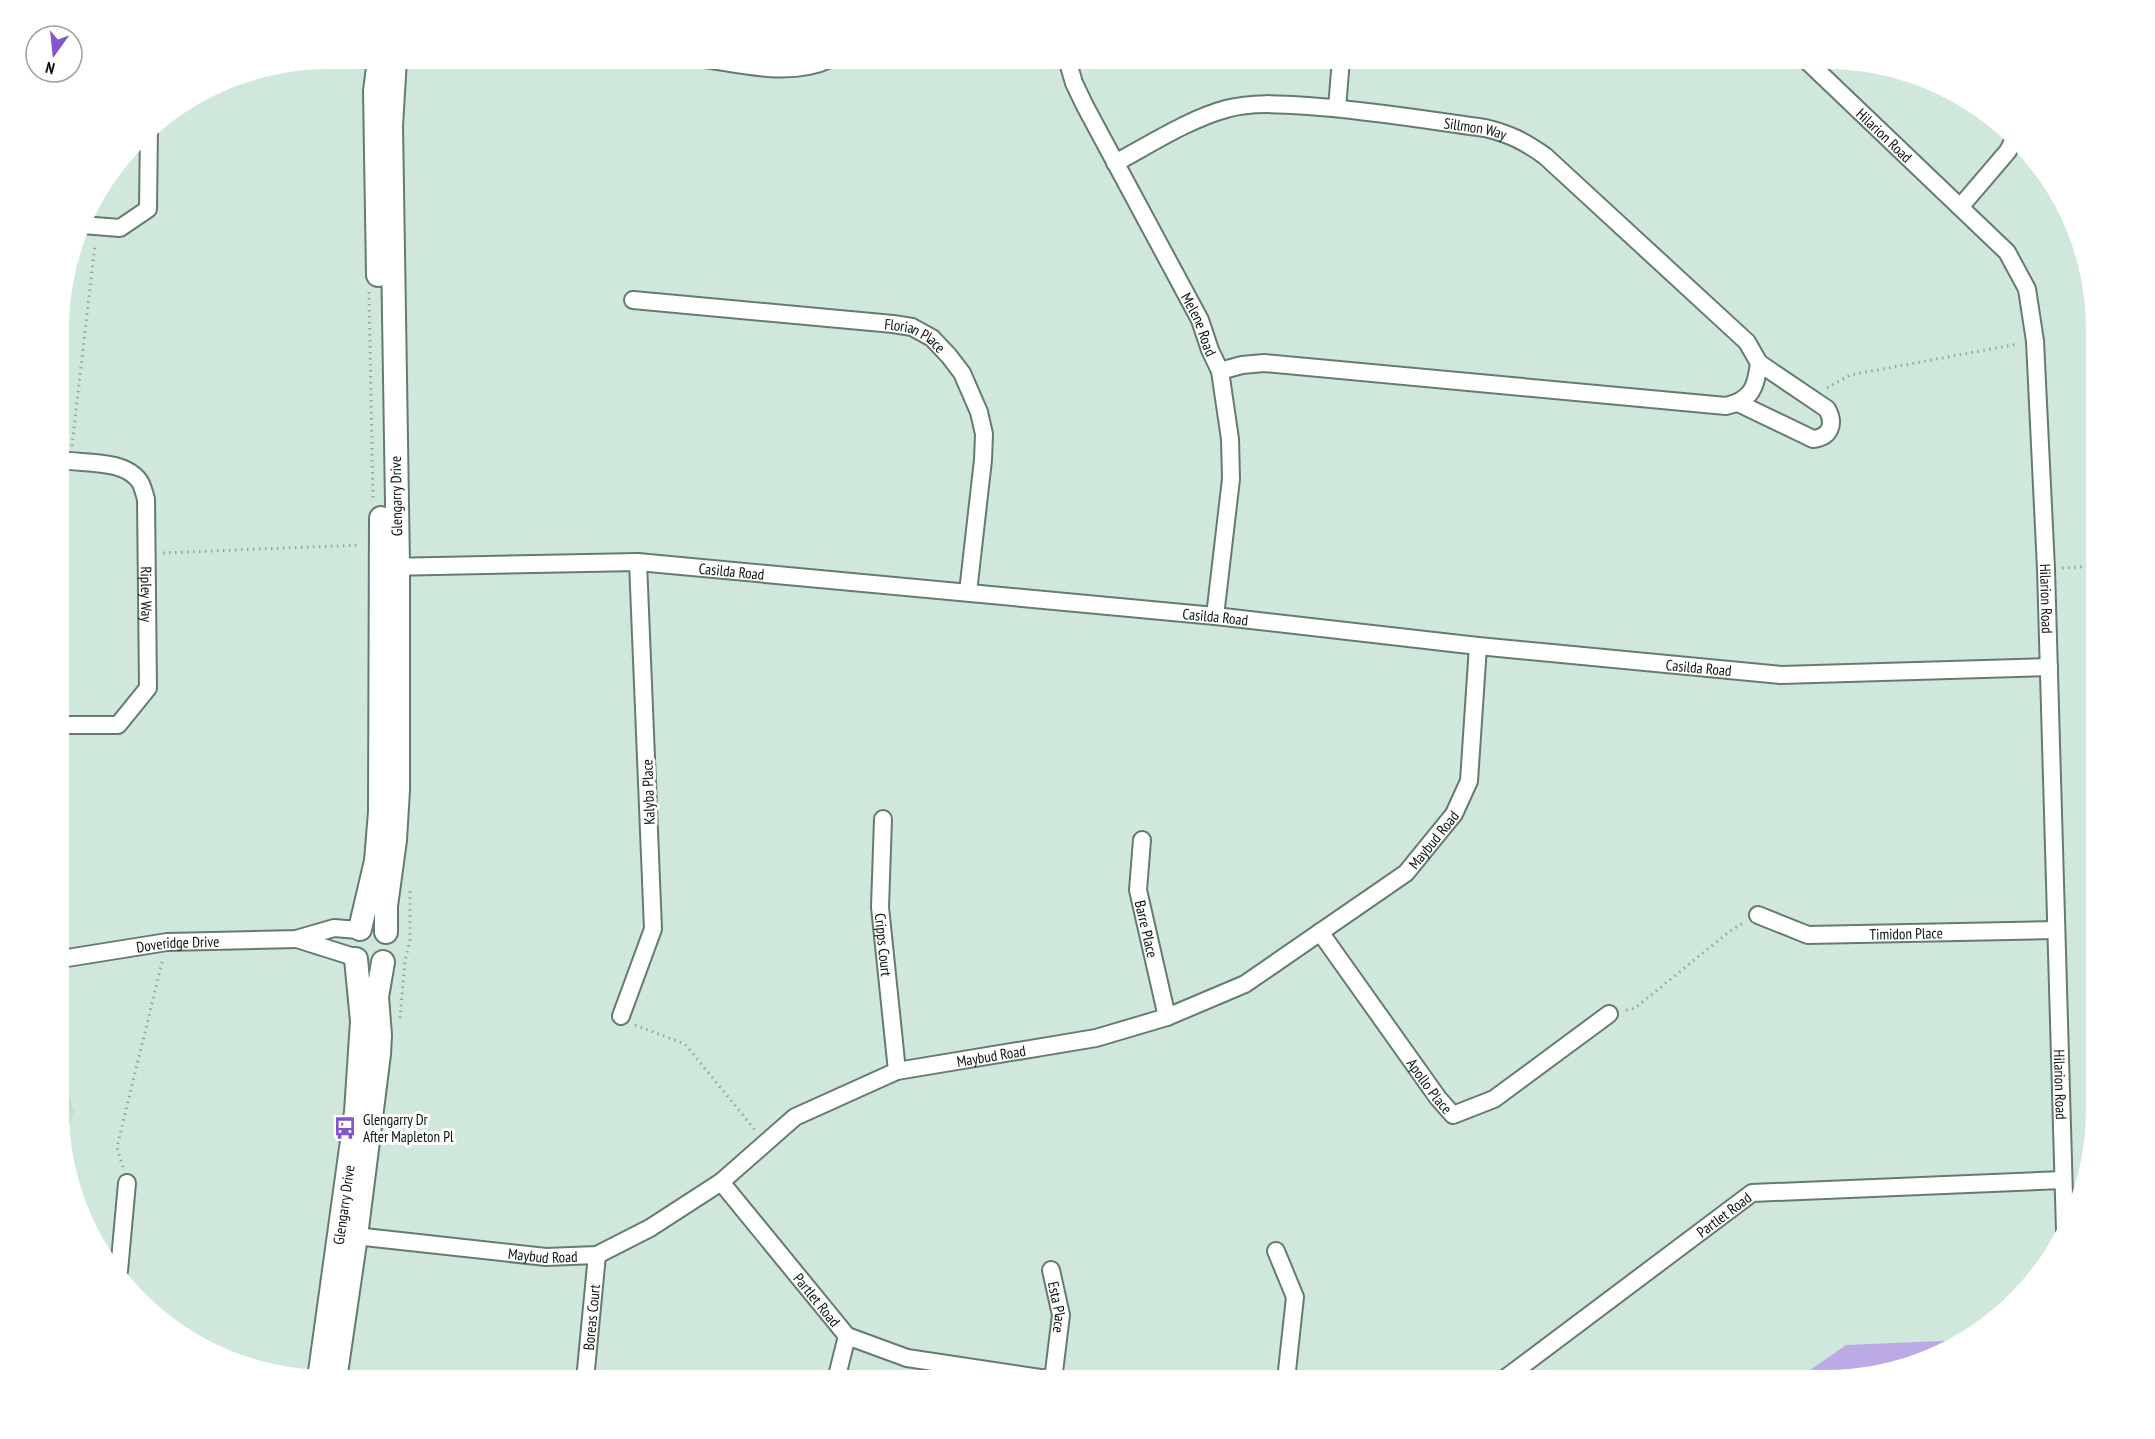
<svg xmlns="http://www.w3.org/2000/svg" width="2155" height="1439" viewBox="0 0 2155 1439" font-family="'PT Sans Narrow',sans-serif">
<rect width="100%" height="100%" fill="#d0e8dc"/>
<path fill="#c0dfcf" d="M61,1071L74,1111L62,1149L61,1145Z"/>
<path fill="#bcaae7" d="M1965,1340L1961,1344L1843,1380H1796L1846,1345Z"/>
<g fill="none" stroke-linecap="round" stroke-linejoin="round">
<g stroke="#667b70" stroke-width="20">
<g id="street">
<path d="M705,59C744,65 792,77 830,59"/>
<path id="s1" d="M1067,59L1074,83L1085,106L1200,320L1210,350L1220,371L1230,439L1231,479L1215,616"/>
<path id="s2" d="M1805,59L2007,252L2027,289L2035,341L2046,569L2065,1231"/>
<path d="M1337,108L1341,59"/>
<path id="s3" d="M1115,163C1149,145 1189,119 1226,109C1252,102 1280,104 1308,106C1367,110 1426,120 1485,128C1510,134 1524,141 1545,156L1747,342L1759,363C1756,387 1752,400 1726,406L1264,363L1242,365L1220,371"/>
<path d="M1961,206L2008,151L2012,143"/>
<path d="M82,225L120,228L148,209L149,128"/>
<path id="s4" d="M633,300L893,324L912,327L932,338L949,356L962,373L979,412L984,434L983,460L968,592"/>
<path d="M1738,403L1813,439C1831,437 1835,423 1827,409L1759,363"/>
<path id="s5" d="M61,460C85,464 125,459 140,482C143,487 144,493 146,499L148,688L118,725H61"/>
<path id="s6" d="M387,567L638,562L1215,616L1478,646L1781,675L2049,667"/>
<path id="s7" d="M883,819L880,907L897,1071"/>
<path id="s8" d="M1142,840L1138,890L1167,1017"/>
<path id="s9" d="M1758,915L1808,935L2056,930"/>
<path id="s10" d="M1320,932L1438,1098L1453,1115L1494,1099L1609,1014"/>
<path d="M297,939L354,957"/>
<path id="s11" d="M61,959L167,942L296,939L334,928L358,930"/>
<path d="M621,1016L653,929L638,562"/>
<path id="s12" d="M721,1182L847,1336L907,1358L1054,1380"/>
<path id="s13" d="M346,1235L546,1257L597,1255L650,1228L721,1182L795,1117L897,1071L1096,1038L1167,1017L1245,984L1406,873L1454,814L1469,781L1478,646"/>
<path d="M1276,1251L1295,1297L1286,1380"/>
<path id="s14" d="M1051,1270L1061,1315L1053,1380"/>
<path d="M119,1271L127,1183"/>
<path id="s15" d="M585,1380L597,1255"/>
<path d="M836,1380L847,1336"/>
<path id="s16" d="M1503,1380L1752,1193L2063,1180"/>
</g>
</g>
<g stroke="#667b70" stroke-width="26">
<g id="secondary">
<path d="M378,275L375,91L379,59"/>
<path d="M360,929L376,861L380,812L381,518"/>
<path d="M386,932V906L395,840L398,790V566L391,126L395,59"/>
<path id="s17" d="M319,1379L356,1112L362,1021L356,959"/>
<path d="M335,1380L356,1236L379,1054L380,1035L377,997L383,962"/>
</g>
</g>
<path stroke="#93a69d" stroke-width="3" stroke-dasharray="1.5 4.5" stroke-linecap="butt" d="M369,292L373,501
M1827,388L1850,375L2018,344
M72,446L95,244
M163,553L360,545
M2062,568L2096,566
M1626,1010L1635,1008L1730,931L1743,923
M400,1018L405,961L410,941V890
M635,1025L685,1044L755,1130
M123,1167L117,1147L163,958"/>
<use href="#street" stroke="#fff" stroke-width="16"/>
<use href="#secondary" stroke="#fff" stroke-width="22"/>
</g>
<defs>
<g id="bus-bare" transform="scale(1.8)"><path d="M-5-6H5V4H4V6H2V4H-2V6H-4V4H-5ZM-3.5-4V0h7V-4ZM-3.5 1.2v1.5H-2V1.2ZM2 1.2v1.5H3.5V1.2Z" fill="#8355ce" stroke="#fff" stroke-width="2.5" paint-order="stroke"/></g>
</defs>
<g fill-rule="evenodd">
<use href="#bus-bare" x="345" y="1128"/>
</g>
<g text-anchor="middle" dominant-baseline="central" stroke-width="6" stroke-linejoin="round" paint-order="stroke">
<g font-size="15" fill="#0a130f" stroke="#fff">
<text stroke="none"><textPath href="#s3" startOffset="375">Sillmon Way</textPath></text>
<text stroke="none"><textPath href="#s2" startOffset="110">Hilarion Road</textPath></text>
<text stroke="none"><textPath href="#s1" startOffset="297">Melene Road</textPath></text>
<text stroke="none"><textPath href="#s4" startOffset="286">Florian Place</textPath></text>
<text transform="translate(396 496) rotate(-91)">Glengarry Drive</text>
<text stroke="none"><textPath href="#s6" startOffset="345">Casilda Road</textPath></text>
<text stroke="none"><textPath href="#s5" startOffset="198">Ripley Way</textPath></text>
<text stroke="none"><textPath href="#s2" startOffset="632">Hilarion Road</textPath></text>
<text stroke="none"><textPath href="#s6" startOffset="831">Casilda Road</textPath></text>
<text stroke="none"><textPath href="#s6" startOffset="1317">Casilda Road</textPath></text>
<text transform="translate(648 792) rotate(-92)">Kalyba Place</text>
<text stroke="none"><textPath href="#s13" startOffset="1206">Maybud Road</textPath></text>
<text stroke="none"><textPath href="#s8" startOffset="90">Barre Place</textPath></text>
<text stroke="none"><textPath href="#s9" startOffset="152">Timidon Place</textPath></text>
<text stroke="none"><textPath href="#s11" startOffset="118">Doveridge Drive</textPath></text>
<text stroke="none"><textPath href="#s7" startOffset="126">Cripps Court</textPath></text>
<text stroke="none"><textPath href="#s13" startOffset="702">Maybud Road</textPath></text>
<text stroke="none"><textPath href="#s10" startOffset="189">Apollo Place</textPath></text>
<text stroke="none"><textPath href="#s2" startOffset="1118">Hilarion Road</textPath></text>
<text stroke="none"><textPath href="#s17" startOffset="176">Glengarry Drive</textPath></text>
<text stroke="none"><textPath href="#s16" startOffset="276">Partlet Road</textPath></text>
<text stroke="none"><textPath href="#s13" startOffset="198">Maybud Road</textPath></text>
<text stroke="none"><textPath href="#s12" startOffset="152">Partlet Road</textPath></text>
<text stroke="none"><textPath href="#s14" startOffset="38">Esta Place</textPath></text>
<text stroke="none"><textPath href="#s15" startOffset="63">Boreas Court</textPath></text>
</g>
<g font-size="15" fill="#0a130f" stroke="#fff" text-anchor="start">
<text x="363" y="1119">Glengarry Dr<tspan x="363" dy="17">After Mapleton Pl</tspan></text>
</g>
</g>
<path d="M0 0H2155V1439H0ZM329 69H1826A260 260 0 0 1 2086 329V1110A260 260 0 0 1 1826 1370H329A260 260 0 0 1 69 1110V329A260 260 0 0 1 329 69Z" fill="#fff" fill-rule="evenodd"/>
<g transform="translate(54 54) rotate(195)"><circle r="28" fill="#ffffff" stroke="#9da19f" stroke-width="1.5"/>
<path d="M0-4.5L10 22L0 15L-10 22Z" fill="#8355ce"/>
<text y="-9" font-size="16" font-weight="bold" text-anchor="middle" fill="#0a130f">N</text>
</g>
</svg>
